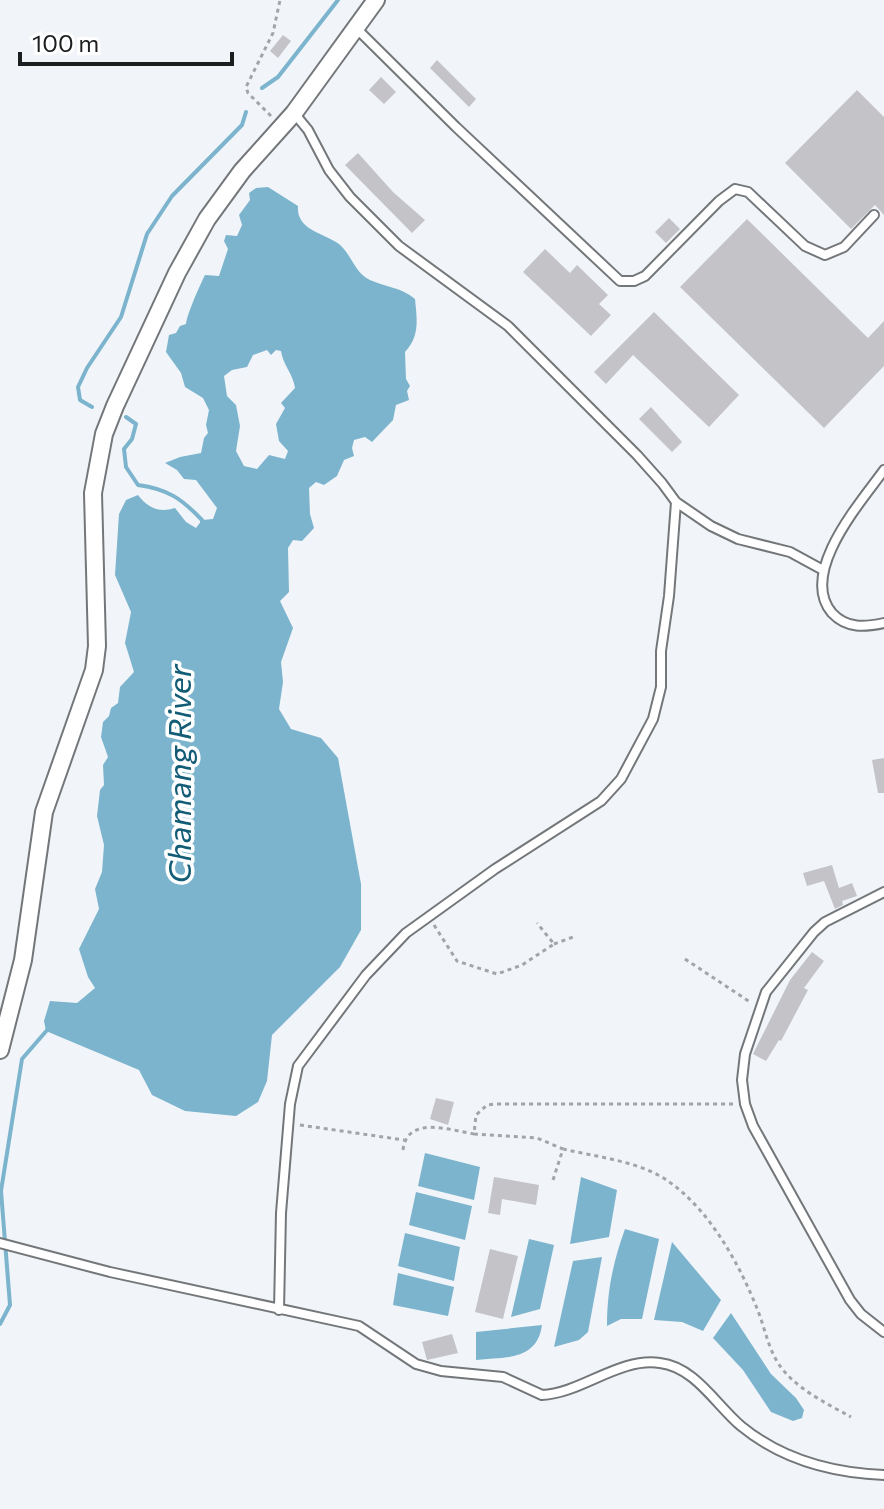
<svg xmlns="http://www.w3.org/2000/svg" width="884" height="1509" viewBox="0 0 884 1509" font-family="Commissioner,sans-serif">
<rect width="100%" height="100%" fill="#f1f5f9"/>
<path fill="#7cb4ce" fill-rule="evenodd" d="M268,187L298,206C296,229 322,233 336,242C351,251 353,272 370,280C385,287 401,287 415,299C417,320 420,336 405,352L406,379L410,386L407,391L409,400L396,405L393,420L372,442L365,437L354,440L352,448L354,456L344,460L337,476L324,485L316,482L309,488L310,514L314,528L302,541L293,540L288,548L289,592L280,601L293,628L281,662L283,682L279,709L291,729L321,738L338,758L361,884V930L340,967L272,1035L267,1081L258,1102L236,1116L185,1111L152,1095L139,1070L46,1031L44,1021L50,1001L77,1003L95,988L88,977L79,949L99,909L95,889L102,872L104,845L97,816L100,790L104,785L103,765L108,757L101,737L103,722L109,716L111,708L118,703L120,687L134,672L125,643L131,612L115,575L119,514L126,500L138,495C148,508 159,513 175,508L186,522L196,528L202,520L213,519L217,508L196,480L184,479L177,470L165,463L180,457L201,453L204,438L208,433L206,425L209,410L203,398L185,387L181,373L166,352L169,335L176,333L180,326L186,324C187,314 200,285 205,275L219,276L228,249L224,241L226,235L237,236L242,225L239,215L250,200L249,193L256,188ZM267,350L271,355L276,350L281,351C283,365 293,374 295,388L281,403L285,408L276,424L279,441L288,451L285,459L269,455L257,469L244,466L236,451L240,426L236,405L227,396L224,376L232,370L247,367L253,355Z
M425,1153L480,1167L474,1200L418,1186Z
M581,1177L617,1190L609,1237L570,1244Z
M416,1192L472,1206L465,1240L409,1225Z
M625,1229L659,1239L642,1319H621L607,1326C607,1291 613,1262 625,1229Z
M405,1233L460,1247L454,1281L398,1266Z
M529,1239L554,1245L540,1309L511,1317Z
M672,1242L721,1300L703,1331L682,1322L654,1320Z
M602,1257L588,1332L579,1340L554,1347L573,1261Z
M398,1273L454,1287L448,1316L393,1305Z
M731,1313L771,1374L796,1398L804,1410L802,1418L793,1421L771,1412L743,1370L713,1338Z
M542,1325C537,1361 505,1357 476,1360V1332Z"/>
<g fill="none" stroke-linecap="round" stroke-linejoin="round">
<path stroke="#7cb4ce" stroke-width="4" d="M262,88L278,77L338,0
M92,407L80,400L78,387L87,368L121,317L147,234L172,196L242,125L246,112
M126,417L136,424L132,439L124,449L126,467L138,485C168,489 182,499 202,520V523
M0,1324L10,1305L1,1191L22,1059L48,1029"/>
</g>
<path fill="#c4c3c8" d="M283,35L291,41L278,58L270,51Z
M437,60L476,99L469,107L430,68Z
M381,77L396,92L384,104L369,90Z
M857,90L884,117V215L875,205L851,229L785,163Z
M358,153L393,192L425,220L412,233L345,165Z
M669,218L680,229L666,243L655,232Z
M747,219L868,338L884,321V366L824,428L680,287Z
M545,249L570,273L577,265L608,295L599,304L611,315L591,336L523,272Z
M654,312L739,395L709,427L633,355L606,384L594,372Z
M651,407L682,442L672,452L639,419Z
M884,758V793H878L872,760Z
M832,865L839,888L852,883L857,896L842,901L843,905L835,909L824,881L807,886L803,873Z
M812,952L824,961L804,988L808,990L781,1041L779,1040L766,1061L753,1054L790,980Z
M436,1098L454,1102L448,1125L430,1119Z
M494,1177L539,1185L536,1205L502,1199L500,1215L488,1213Z
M490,1249L518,1256L503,1319L475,1312Z
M452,1334L458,1353L427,1360L422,1342Z"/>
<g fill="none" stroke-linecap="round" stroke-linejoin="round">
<g stroke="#74777a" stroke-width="12">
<path id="lane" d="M357,29L456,127L620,281H634L645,276L719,201L735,189L748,192L805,246L825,255L844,247L874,215
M294,113L308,130L329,170L350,197L399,246L508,326L637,455L662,483L676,502L711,526L738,539L790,552L823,570
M884,470C861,502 798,573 832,613C847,629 865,627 884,623
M884,892L825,922L814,932L766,992L745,1054L742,1080L745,1104L753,1126L850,1300L861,1314L884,1332
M0,1243L110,1272L359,1326L416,1364L441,1371L503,1377L542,1395C582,1393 619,1357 660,1363C695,1367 716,1405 741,1426C781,1459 833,1473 884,1475
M279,1310L281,1213L290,1104L298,1066L366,975L406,933L495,869L601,801L621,779L653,719L661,687V651L669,596L676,502"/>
</g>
<g stroke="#74777a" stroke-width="20">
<path id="street" d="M0,1050L23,960L44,812L94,670L97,646L93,493L104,434L115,406L177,273L207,219L242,171L294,113L376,0"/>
</g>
<path stroke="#a2a5a8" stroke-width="3" stroke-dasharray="4 4" stroke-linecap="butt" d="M271,116L248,93L246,87L273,33L280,0
M434,925L457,961L497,974L522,965L554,944L537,923
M554,944L573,937
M685,959L750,1002
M300,1125L404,1140
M563,1149C597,1157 639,1161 668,1181C710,1210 740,1265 758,1311C765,1329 768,1347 778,1363C794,1388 826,1403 851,1417
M403,1150C407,1115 450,1130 474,1134
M553,1180L563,1149L537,1138L474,1134L476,1115L487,1105L496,1104H733"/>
<use href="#lane" stroke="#fff" stroke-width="8"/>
<use href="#street" stroke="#fff" stroke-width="16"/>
</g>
<g text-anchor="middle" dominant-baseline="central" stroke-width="7" stroke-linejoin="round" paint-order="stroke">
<g font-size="32" font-style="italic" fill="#135c76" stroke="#fff">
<text transform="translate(178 774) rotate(-90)">Chamang River</text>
</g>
</g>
<path d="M20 52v12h212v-12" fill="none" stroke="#1c1e1f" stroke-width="4"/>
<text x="32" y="52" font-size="24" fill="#1c1e1f" stroke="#ffffff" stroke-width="6" paint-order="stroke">100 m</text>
</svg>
